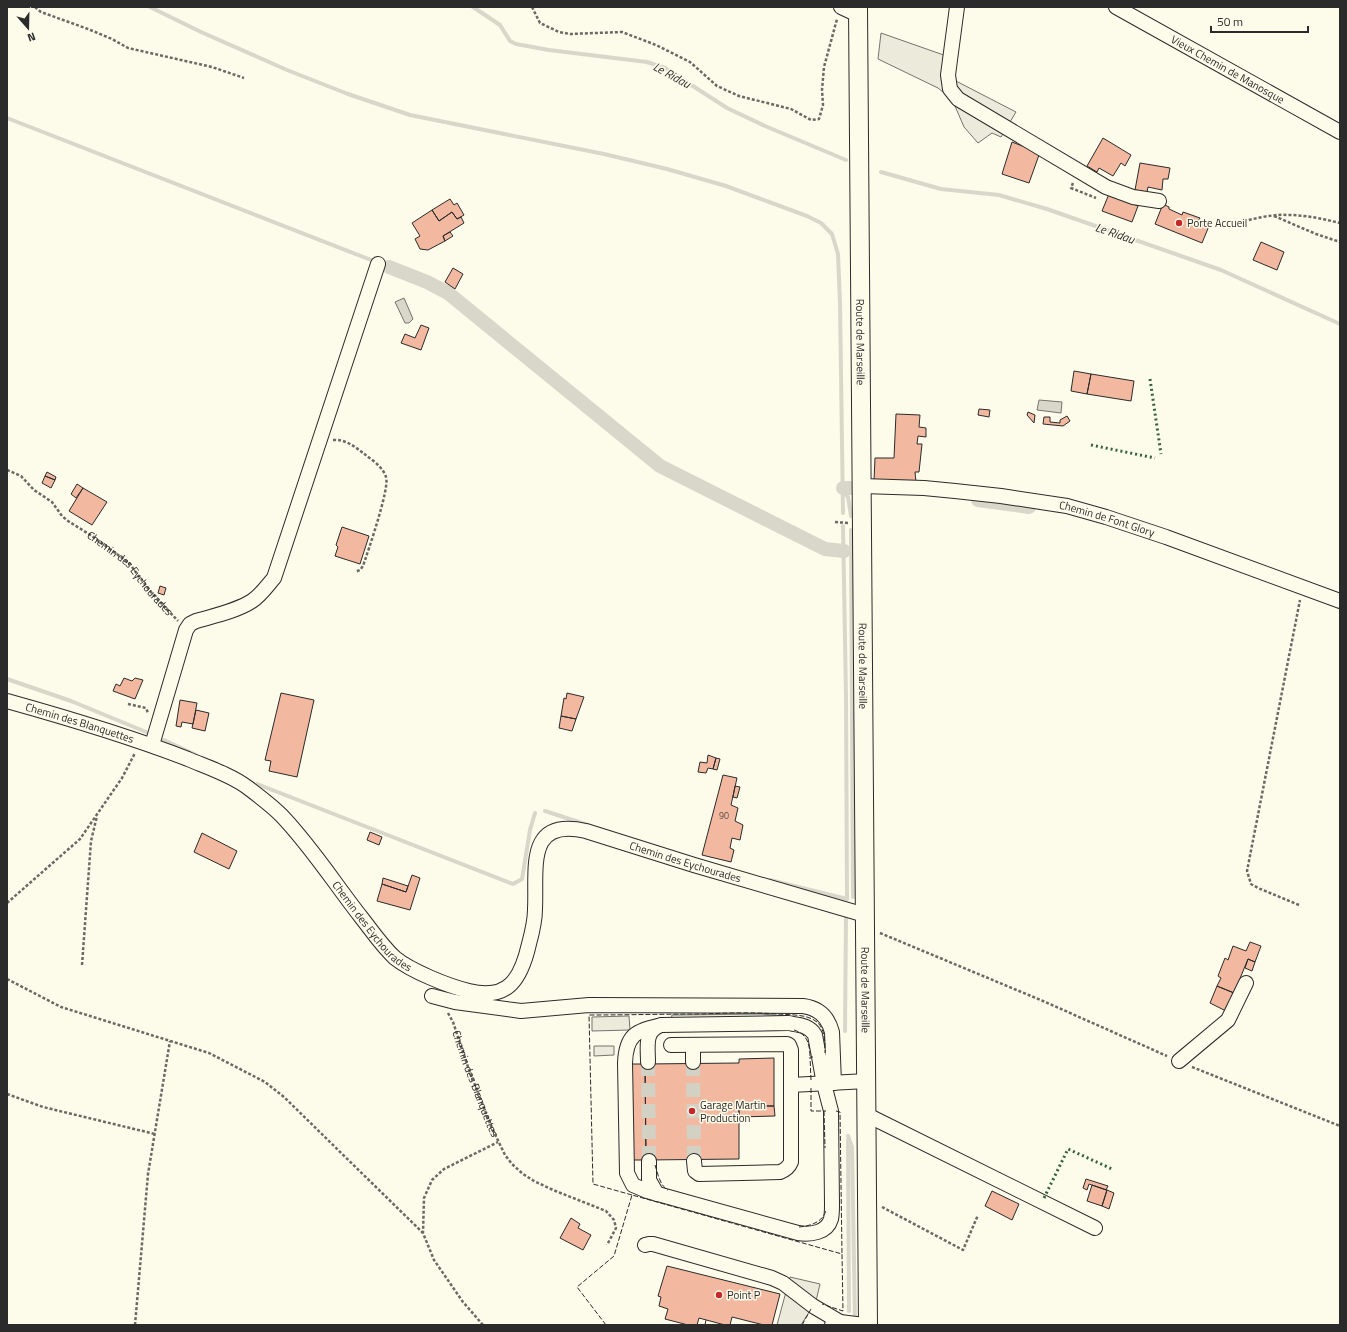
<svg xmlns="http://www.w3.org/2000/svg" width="1347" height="1332" viewBox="0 0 1347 1332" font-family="'Titillium Web',sans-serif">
<rect width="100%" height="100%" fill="#fdfbea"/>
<path fill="#eceadb" stroke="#74746e" d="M881,33L955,59L954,80L1016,112L1001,137L992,133L978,143L964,127L955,106L949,97L938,88L878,59Z
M761,1014L787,1016V1021H671L672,1015Z
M629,1016L630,1030L592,1031V1017Z
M594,1046H614V1055L594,1056Z
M790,1277L820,1284L816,1301L801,1325H777Z"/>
<path fill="#d8d7c9" stroke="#74746e" d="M404,298L413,319L409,323H405L395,302Z
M1039,400L1062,402L1061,413L1037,410Z"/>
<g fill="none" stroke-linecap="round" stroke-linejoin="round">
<path stroke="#d8d7c9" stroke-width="4" d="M150,7L201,32L287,70L348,94L410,115L604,154L667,169L726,186L807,216L821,223L832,234L838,254L840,303L843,513
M473,7L500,25L510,41L516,44L549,50L647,62L665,68L727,108L765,126L846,160
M7,118L371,260
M881,172L941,189L999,195L1047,209L1221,270L1340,324
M843,491L848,497L851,516
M851,530L853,897
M7,679L71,701L146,732
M164,740L196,755
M257,784L513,884L522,879L530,830L535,813
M545,811L588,825
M770,880L847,899L846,696L843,526
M845,1031L846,916
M848,1136L852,1147L855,1321
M848,1140L849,1311"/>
<path stroke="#d8d7c9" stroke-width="14" d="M389,267L427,282L448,293L660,466L825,549L844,551
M843,488H851
M978,500L1029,507"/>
</g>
<path fill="#f2b8a0" stroke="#2b2b2b" d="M1103,138L1131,155L1125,166L1121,163L1113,176L1099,168L1097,172L1087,166Z
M1012,142L1030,149L1039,155L1029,183L1002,174Z
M1140,163L1170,168L1168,179H1163L1162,190L1148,187L1147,192L1135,190Z
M1109,194L1138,206L1132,222L1102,211Z
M450,199L454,205L457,203L464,215L457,219L452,212L439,221L432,210Z
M1163,204L1169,207V209L1182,215L1183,212L1200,218L1198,221L1209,226L1202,243L1155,224Z
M432,210L439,221L452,212L457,219L461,217L464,223L443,236L445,241L428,250L420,249L415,239L420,236L412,223Z
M450,232L453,236L445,241L443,236Z
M1261,242L1284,252L1277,270L1253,260Z
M453,268L463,274L455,289L445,282Z
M421,325L429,328L421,350L401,343L405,334L415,338Z
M1074,371L1091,374L1087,394L1071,391Z
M1091,374L1134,381L1131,401L1087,394Z
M979,409L990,410L989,417L978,415Z
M1028,412L1035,415L1034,423L1027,415Z
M896,414L920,415L919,427L926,428V437L918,436L917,444H922L919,472H915L916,482L874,481L875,458H894Z
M1067,416L1070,421L1063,426L1043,424L1044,417H1050V422L1060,423V420Z
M47,472L56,477L55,480L45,476Z
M45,476L55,480L51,488L42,483Z
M77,484L83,488L76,498L71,494Z
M83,488L107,502L92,525L69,511Z
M342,527L369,536L360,564L335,556L338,547L336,545Z
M160,586L166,588L164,595L158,593Z
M124,678L132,681L135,678L143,680L135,699L113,691L116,684L120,686Z
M281,693L314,700L297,777L269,771L271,761L265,760Z
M567,693L584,697L576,719L561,716L564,698L566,699Z
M180,700L197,703L193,724L182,722L181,727L176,726Z
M196,710L209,713L205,731L192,728Z
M561,716L576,719L572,731L559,728Z
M708,755L716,758L713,769L708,768L706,773L698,772L700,762L707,763Z
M716,758L720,759L717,770L713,769Z
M723,775L737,778L731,805L738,808L735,821L743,825L740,840L732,838L730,848L734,850L731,862L702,855Z
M735,786L740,787L737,798L733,797Z
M370,832L382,837L379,845L367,840Z
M202,833L237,851L229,869L194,852Z
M412,875L420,878L410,910L377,901L382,884L406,892Z
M383,878L408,886L406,892L382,884Z
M1250,942L1261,946L1255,962L1248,959L1234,993L1217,986L1221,978L1218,976L1225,958L1228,960L1233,946L1246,951Z
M1248,959L1255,962L1252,971L1245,968Z
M1217,986L1234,993L1226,1011L1210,1003Z
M774,1058V1106H739V1159L646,1160L645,1064L739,1063V1059Z
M631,1064H645L646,1160H632Z
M739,1106H774L775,1116L739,1117Z
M1086,1179L1108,1186L1106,1190L1089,1184L1087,1190L1083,1188Z
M1092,1185L1107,1190L1102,1206L1087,1201Z
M1107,1190L1114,1193L1109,1209L1102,1206Z
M992,1191L1019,1204L1012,1220L985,1206Z
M571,1218L580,1224L578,1228L591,1235L583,1250L560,1238Z
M667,1266L780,1294L772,1325H764L732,1317L730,1325H725L699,1318L697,1325H688L665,1319L668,1309L659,1306L661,1297L658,1296Z"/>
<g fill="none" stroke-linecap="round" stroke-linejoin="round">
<path stroke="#d3d1c4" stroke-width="14" stroke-dasharray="14 7" stroke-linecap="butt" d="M648,1062L649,1161
M693,1062L694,1161"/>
<g stroke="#2b2b2b" stroke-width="16">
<g id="minor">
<path d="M841,7L858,15"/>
<path d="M957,7L948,75L950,89L958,99L1106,187L1133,197L1159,201"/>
<path id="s3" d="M1116,7L1340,132"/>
<path id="s4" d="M862,486L924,488L955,491L1001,496L1067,506L1106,517L1166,537L1340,601"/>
<path id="s5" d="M7,701C68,718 129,736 188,759C207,767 231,775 247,787C259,796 271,805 281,815C311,846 335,884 361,917C372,931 382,946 395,958C411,971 448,986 469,991C508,1001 521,979 529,944C532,933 535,921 535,909C537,869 525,817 586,831L694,865L865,915"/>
<path d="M152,745L186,630L190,624L196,621C213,616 237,611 252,601C261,595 267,586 274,578L378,264"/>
<path d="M432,996L455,1002L521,1011L589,1005L803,1006C819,1008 828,1017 832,1032L834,1083"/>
<path d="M788,1023C799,1025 809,1025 815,1035L824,1084L831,1111L832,1205C832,1210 832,1214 831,1219C827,1233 810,1235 798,1233L647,1191L633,1185L627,1173L625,1063C626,1035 636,1030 662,1025Z"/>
<path d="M671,1045L787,1044L789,1045L791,1050V1085"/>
<path d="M693,1045V1062"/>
<path d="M1179,1061L1228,1020L1246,983"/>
<path d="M648,1062C648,1046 644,1031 661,1025"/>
<path d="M867,1115L1095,1228"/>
<path d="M649,1161V1180L657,1194"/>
<path d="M694,1161L695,1171L699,1174L780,1172C785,1170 789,1167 791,1162V1085L867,1081"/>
<path d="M645,1245L649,1244H653L772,1278L783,1283L813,1306L840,1322"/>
<path d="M832,1325L840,1322L864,1325"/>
</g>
</g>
<g stroke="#2b2b2b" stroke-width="20">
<g id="major">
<path id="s6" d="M858,7L868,1325"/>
</g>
</g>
<g stroke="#6a6964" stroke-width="2.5" stroke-dasharray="3 2" stroke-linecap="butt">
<path d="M35,7L41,12L88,29L112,39L128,48L212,67L244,78"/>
<path d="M532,7L540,23L559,32L570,34L622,32L656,45L690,62L717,86L739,96L791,109L811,120L819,119L823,105L822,90L824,67L837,19"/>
<path d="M1073,183L1071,188L1096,198"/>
<path d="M1274,216L1316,234L1340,242"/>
<path d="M1244,221C1258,218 1273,214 1288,215C1306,215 1323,219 1340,223"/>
<path d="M333,440C345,439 354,446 363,453C371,459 383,467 386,477C390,488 368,551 363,566L360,570L355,572"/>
<path id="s1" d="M7,470L21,476L34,490L52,502L62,516L68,521L92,536L129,563L150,591L178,621"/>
<path d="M835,522L848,523"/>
<path d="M128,704L146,708L148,713"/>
<path d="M7,903L80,839L122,778L135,753"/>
<path d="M1299,905L1258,888L1251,884L1247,871L1300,600"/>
<path d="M880,933L1043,1001L1167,1056"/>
<path d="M82,965L91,841L97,816"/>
<path d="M7,979L61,1007L209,1053L265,1082L284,1097L423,1233"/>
<path id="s2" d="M448,1013L453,1022L468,1067L491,1126L505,1155L512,1164L523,1174L534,1181L553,1190L606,1211L614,1220L616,1228L607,1245"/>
<path d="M1192,1067L1340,1126"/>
<path d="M7,1094L43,1107L155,1134"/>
<path d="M882,1207L963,1250L978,1215"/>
<path d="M135,1325L148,1174L170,1041"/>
<path d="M483,1325L463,1302L434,1260L423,1233L424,1198L432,1180L444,1169L498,1142"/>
</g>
<use href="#minor" stroke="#fdfbea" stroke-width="14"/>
<use href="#major" stroke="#fdfbea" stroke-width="18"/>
<path stroke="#34623c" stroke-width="3" stroke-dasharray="2 3" stroke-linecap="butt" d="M1150,379L1161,454
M1091,445L1155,458
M1044,1198L1068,1149L1112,1169"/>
<path stroke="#2b2b2b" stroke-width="1" stroke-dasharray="5 2" stroke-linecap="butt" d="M794,1030C807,1034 810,1044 810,1057
M811,1080L810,1057H815
M811,1088V1111H826
M824,1111L825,1148
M836,1111L840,1112L842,1254
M655,1165C658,1174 660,1186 668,1190
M632,1195L593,1184L589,1015C627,1015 664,1014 702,1014C727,1013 752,1012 778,1014C789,1015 804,1014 814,1020C825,1026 825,1041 825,1053
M799,1227C811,1226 823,1222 826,1210
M606,1325L577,1287L614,1256L632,1195L842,1254L843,1311L822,1304
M705,1325L706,1320
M802,1325L811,1309"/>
</g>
<g fill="#c62828" stroke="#fdfbea" stroke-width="1.5">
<circle cx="1179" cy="223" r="4"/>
<circle cx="692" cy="1111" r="4"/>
<circle cx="719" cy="1295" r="4"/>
</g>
<g text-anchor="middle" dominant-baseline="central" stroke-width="3" stroke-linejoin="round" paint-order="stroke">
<g font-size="9" fill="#5d4e48">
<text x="724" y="815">90</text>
</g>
<g font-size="11" fill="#2b2b2b" stroke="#fdfbea">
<text stroke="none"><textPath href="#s3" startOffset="128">Vieux Chemin de Manosque</textPath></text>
<text stroke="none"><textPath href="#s6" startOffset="335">Route de Marseille</textPath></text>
<text stroke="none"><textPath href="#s4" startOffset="248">Chemin de Font Glory</textPath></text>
<text stroke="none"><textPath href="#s1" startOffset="163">Chemin des Eychourades</textPath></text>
<text stroke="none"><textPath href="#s6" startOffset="659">Route de Marseille</textPath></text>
<text stroke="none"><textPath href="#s5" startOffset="76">Chemin des Blanquettes</textPath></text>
<text stroke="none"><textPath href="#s5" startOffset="910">Chemin des Eychourades</textPath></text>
<text stroke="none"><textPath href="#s5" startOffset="444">Chemin des Eychourades</textPath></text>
<text stroke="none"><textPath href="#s6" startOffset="983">Route de Marseille</textPath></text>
<text stroke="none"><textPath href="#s2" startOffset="76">Chemin des Blanquettes</textPath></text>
</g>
<g font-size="11" fill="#2b2b2b" stroke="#fdfbea" text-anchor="start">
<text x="1187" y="223">Porte Accueil</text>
<text x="700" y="1105">Garage Martin<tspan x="700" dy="13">Production</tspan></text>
<text x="727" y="1295">Point P</text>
</g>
<g font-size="12" font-style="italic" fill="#2b2b2b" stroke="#fdfbea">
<text transform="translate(672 75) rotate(29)">Le Ridau</text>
<text transform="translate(1115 233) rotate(19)">Le Ridau</text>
</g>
</g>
<rect width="1347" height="1332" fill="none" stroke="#2b2b2b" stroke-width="16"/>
<g transform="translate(28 28) rotate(160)" stroke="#fdfbea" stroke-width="3" paint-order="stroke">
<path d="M0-3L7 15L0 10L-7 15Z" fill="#2b2b2b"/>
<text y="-6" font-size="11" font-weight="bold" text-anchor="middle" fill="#2b2b2b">N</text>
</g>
<path d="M1211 26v6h97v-6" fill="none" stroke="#2b2b2b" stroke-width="2"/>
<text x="1217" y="26" font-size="12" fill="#2b2b2b" stroke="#fdfbea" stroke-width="3" paint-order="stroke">50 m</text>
</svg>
